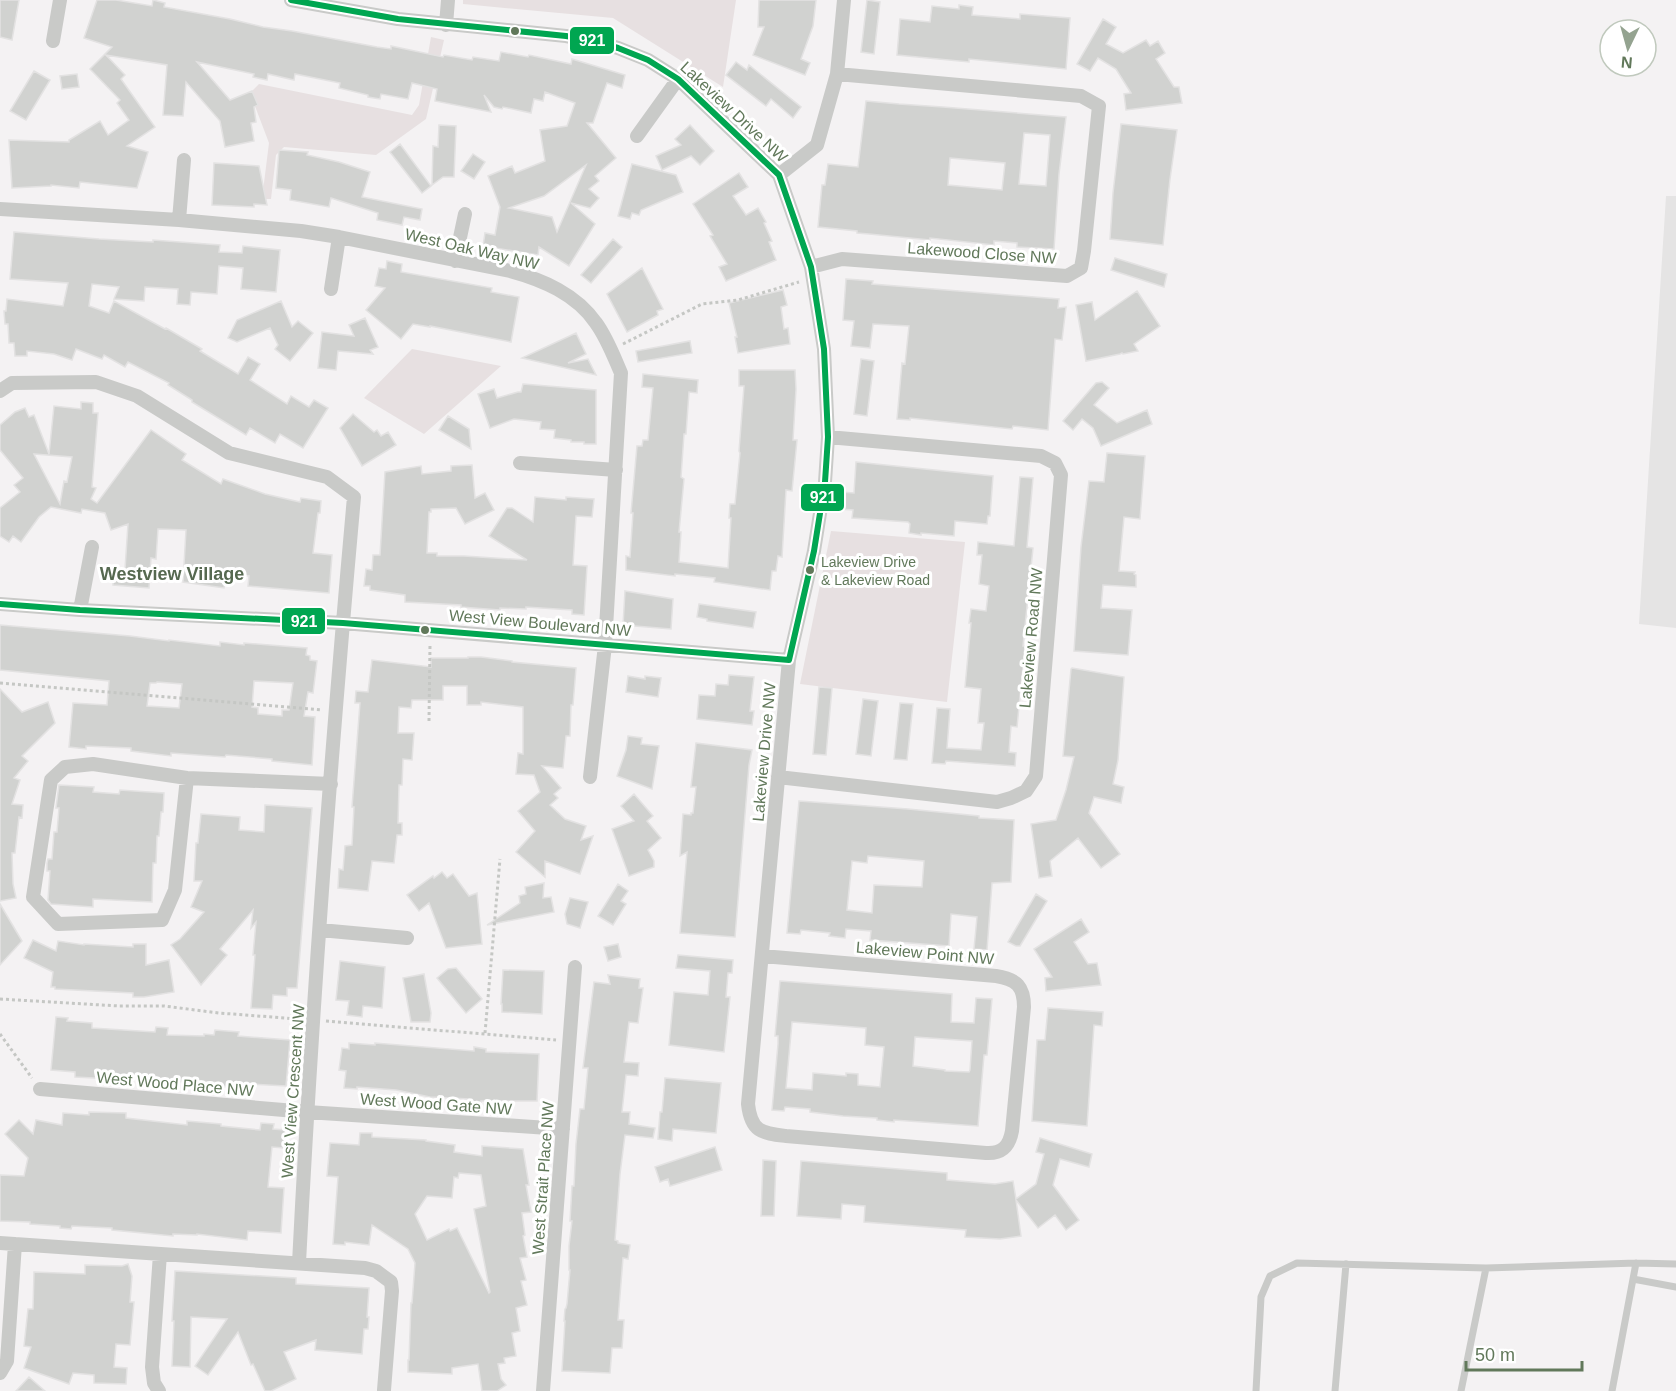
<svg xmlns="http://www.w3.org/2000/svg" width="1676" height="1391" viewBox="0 0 1676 1391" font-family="Arial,sans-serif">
<rect width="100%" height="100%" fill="#f4f2f3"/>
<path fill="#e5e4e4" d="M1666,196H1676V628L1639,624Z"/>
<path fill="#e7e0e1" d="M463,0H736L723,87L613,18L463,4Z
M431,37L444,40L426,119L376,155L284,147L276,155L271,199H262L269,143L250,93L259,84L412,115L419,105Z
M412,349L501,366L424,434L364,398Z
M831,531L965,542L947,702L800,684Z"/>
<path fill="#d1d2d0" stroke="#e3e2e2" stroke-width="1.5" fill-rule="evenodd" d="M0,0H19L12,40L0,37Z
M97,0H116L152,6L153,0L165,3L164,7L230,19L263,27L292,31L377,47L391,49V46L443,57L444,55L472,60L473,57L499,61L501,52L528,57L529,55L571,64L572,59L625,75L622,88L607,83L593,123H587L616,158L595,176L599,181L589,189L599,198L590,208L571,203L595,224L569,266L539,247L538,255L483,246L485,233L495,235L500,207L488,176L512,166L515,173L545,161L540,130L567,126L575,103L545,92L543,101L534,99L531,113L503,107L502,109L494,107L484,95L491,112L435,101L437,89L412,83L408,99L381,94L380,99L368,97V95L339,88L340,83L295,74L294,80L268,74L267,80L253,77L254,74L197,62L230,100L252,91L258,105L254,107L256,122L251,123L254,141L225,147L220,121L186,82L183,116L163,115L167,65L106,55L125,75L121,79L155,127L127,146L148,152L137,188L80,182L79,188L51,185V186L12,188L9,140L69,142V140L100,121L108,135L129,120L117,103L120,100L90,69L112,47L84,38ZM586,165L557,232L552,217L509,208L544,196Z
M759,0H816L813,26L801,59L810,63L805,75L753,55L764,27H758Z
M867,0L880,2L874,54L861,52Z
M959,5L973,7L972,15L1020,19V14L1070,18L1066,69L969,59V62L897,55L900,19L930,22L932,6L959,9Z
M1103,19L1116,27L1106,44L1123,53L1146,40L1150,46L1158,41L1165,53L1156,59L1174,87H1179L1182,103L1126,110L1124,94L1131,93L1116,69L1098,58L1090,71L1077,64Z
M736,62L747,70L749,65L801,107L793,118L771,99L766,106L726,75Z
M34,71L50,80L26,120L10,111Z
M77,74L79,87L62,89L60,76Z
M866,101L899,104L943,107L1066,117L1059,174L1054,249L1017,247V243L994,241V245L930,238V240L869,234L857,233V231L818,227L822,185H825L828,164L858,167ZM1024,133L1050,135L1046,186L1019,184ZM950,158L1005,163L1002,190L948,185Z
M1121,124L1177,130L1170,179L1163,245L1110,239L1113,193Z
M439,125L456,126L454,177H443L432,185L433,146L438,147Z
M690,125L714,151L700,165L691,156L662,170L656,156L681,145L675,139Z
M400,144L431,186L422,193L390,152Z
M279,150L308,152L307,155L339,162L370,172L362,197L422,209L420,220L404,217L402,225L377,220L378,213L331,198L329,207L290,200L291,190L276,188Z
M473,154L485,162L474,179L461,171Z
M214,163L259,166L267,205L254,204V207L212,205Z
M632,164L676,175L683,192L641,210L639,215L632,213L630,219L618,216Z
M739,173L748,187L733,196L746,215L758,208L766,222L764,223L772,241L769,242L776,260L726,281L719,267L727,264L710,236L713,235L693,204Z
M14,232L99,239L153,242V240L220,245L219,252L242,253L243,246L280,250L276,292L241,289L243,268L219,266L217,294L191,292L190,305L177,304L178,289L145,287L144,301L114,299L119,287L92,284L89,306L109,313L114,301L165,329L166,328L202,349L200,351L238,374L248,357L260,364L250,380L287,404L291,396L309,407L314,400L328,408L303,448L280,434L275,443L250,428L246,435L192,402V400L168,385L169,383L128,362L125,367L104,355L102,359L76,349L72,360L54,354L27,351V356H15L14,343H9L8,324H5L4,311H6L7,299L63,306L68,283L10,279Z
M613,239L622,247L591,283L581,275Z
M1115,258L1167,274L1164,287L1111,270Z
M387,261L402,264L401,272L492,288L491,292L519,297L511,342L430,326V327L413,324L401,339L366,310L385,288L375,286L379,268L386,269Z
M642,268L663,309L657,311L658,315L627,332L607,294Z
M846,279L873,281L872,284L1059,299L1058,308L1066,307L1062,340L1055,339L1048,430L1013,426L1012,429L910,418V420L897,419L902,363L905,364L909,326L873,324L870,348L851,346L854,321L843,320Z
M783,290L787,305L781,307L784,329L788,328L790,344L738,353L735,337H737L729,303Z
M1137,291L1160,326L1134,344L1138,351L1123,354L1122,353L1120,354L1086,361L1076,305L1092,302L1095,320Z
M281,301L292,327L298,321L313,333L290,361L275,349L278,345L270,328L237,342L228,338L237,320Z
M365,318L378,347L370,350L373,354L338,351L336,370L318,368L322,332L354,336L349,325Z
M576,333L586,354L568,363L588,359L596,375L522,358Z
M690,341L692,353L638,362L636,351Z
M861,359L874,361L867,416L854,414Z
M739,370H795L796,389L793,440H797L792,491L786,490L782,557L778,556L776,571H772L770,590L714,582L715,578L675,574V576L626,570V556L630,557L633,513H631L637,446H642L643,440H648L653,388L642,387L643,374L698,380L697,393L689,392L686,434H684L681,477L684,479L679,532H681L679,562L728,568L731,518H729L730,504H735L740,453L739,451L744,386H739Z
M1102,382L1109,388L1094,405L1117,423L1147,410L1152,424L1101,446L1093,428L1082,419L1073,430L1063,421L1096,383Z
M523,384L596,390V444H584V442H571V440L554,438L555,430L540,429L541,422L514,419L490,428L478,394L494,389L497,398L518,392H521Z
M81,402L93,403V413H98L92,487L96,488L91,499L97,503L151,430L186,454L182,460L221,484L223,479L265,494L300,502L301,498L321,501L320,513H318L313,553L332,555L329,593L248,586L249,576L226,574L224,588L183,582L186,530L158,529L156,559L151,558L149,588L113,585L114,568L125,569L128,524L111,530L105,513L82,509L81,513L51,507L39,517L21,542L13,536L9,542L0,536V508L20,492L14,485L23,478L0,450V425L15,412L25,408L29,417L34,415L49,454L54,406L81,409ZM34,454L72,457L67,482L64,481L60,504Z
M353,414L374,432L377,430L381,436L388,432L396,445L362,466L340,428Z
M448,416L469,429L471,449L439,430Z
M1107,453L1145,456L1140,519L1124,517L1119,571L1135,572L1134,574L1136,575V587L1103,585L1101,608L1132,610L1128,655L1074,651L1081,547L1089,481L1104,482Z
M856,462L993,476L990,516H988L987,524L955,521L954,536L921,533V535L909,533L910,524L908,522L852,518L853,510L839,509L841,492L854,493Z
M472,465L475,498L485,493L494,510L465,524L456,508L431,509V512H429L427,553H437V556H464L527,560L489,536L507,508H512L533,522L535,497L566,500V497L594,499L592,517L576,516L573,565L587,566L584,615L572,614V610L526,607V609L500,608V610L461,607V605L405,602V595L370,590V586H364L366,569L372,570L373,555H380L385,472L421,466L422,474L451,471V466Z
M1020,477L1033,478L1027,547L1033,548L1023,646H1025L1017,727L1011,726L1009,752L1016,753L1015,766L946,761L945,764L932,763L937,708L950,709L947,748L981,750L984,723H978L981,689L965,687L971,623H969L971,609L986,611L989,586L979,584L982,555H977L978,542L1014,546Z
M625,591L673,599L671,629L623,625Z
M699,604L756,612L753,628L707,621V619L697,617Z
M0,625L130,636L169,641V640L220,646V642L244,645V643L307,648L306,655L310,656V660L317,661L313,693L308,692L304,716L315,717L312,765L272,761V759L226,755L225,757L171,753V756L131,751V748L86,746V749L69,747L73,703L107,705L109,681L0,670ZM254,681L293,683L289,710H282V716L258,714V708L252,707ZM157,682L182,684L179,708L147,706L150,683H156Z
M468,657H481L512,661V662L576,668L573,705H571L570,736H566L563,768L542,766L561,788L554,794L558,798L550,805L565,819L586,826L581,840L593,836L580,874L545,861V877L516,852L535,831L518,811L540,792L534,775L516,774L518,753L523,754V707L481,702V705H467V686H443V700H412L411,708L399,707L398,733H414L412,760L403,759L402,785H399L398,823H402V835H397L394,863L372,861L368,891L338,888L339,869L343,870L345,846L352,845L354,807H352L360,703H355L356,691L368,692L372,660L431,667V658H468Z
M1072,668L1124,677L1118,760L1113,784L1124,787L1121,803L1094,797L1089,813L1120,854L1101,868L1078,838L1050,861L1052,876L1039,878L1031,824L1056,820L1066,790L1074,757L1063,756L1071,669Z
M729,675L754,677L750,711H754L752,725L697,719L699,695L715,696L716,684L728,685Z
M628,676L645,679V676L661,678L658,697L626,692Z
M819,687L832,688L826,755L813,754Z
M0,689L22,712L48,702L55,723L22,756L28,761L14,778L20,780L12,804L23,805L22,818L19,817L15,853H12L13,884L16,898L0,901Z
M863,699L878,701L871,756L856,754Z
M900,703L913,704L907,760L894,759Z
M628,736L642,738L641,744L659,746L652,789L617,776L626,750Z
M696,743L752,750L749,765L735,937L680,933L687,852L680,856L683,814L691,815V813H693L696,787H691Z
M59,785L94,787L93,792L119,794L120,790L164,793L163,812H161L159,836H157L156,863H153L152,902L93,899V907L51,904L48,900L50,871H47V863L48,859H52L54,832H57L59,808H56Z
M634,794L653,816L647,821L661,838L648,850L654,861V867L629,876L612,829L634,821L621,806Z
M799,801L908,809L979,816V818L1014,820L1011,882L992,883L987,950L974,949L977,917L951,914L949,946L870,940L871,931L846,929L845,938L829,936L830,933L801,930L800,934L787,933ZM868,856L924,861L922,887L874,885L872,913L847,910L852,861L867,863Z
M265,805L312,808L297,988H287V996L273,995L272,1009L251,1008L255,955H253L256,922L251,928L253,910L220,949L227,955L201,985L171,945L180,939L204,912L191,907L202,881H194L196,843H198L201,814L240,817L239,830L264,832Z
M442,872L447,878L453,874L469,896L477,893L482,944L446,948L429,903L419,911L407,895L433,876L434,878Z
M544,883L543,898L551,897L554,912L487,925L520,903L519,896L526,894L525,887Z
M618,884L628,891L621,901L626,904L613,925L598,916Z
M1036,894L1047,901L1020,946H1016L1008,942Z
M570,898L588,902L580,928L567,924L565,914Z
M0,904L22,941L0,965Z
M1081,919L1089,932L1074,942L1088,964L1097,963L1101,985L1046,991L1045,978L1052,977L1034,949Z
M33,940L56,951L58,941L84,945V944L133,947V944H146V965L169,960L174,992L144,997H133V993L55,989V987H51L53,972L24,958Z
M618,944L621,957L608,961L604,947Z
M678,955L733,960L732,973H728L726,997H730L724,1052L669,1045L674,992L708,995L710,971L676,968Z
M340,961L385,967L382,1008L363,1006L362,1017L347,1015L349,1001L336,1000Z
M456,968L482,999L466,1013L437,978L448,969Z
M503,970L544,971L542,1014L502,1012V1004H501Z
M424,974L431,1013L430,1022H411L403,978Z
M608,975L640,979L639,988H643L638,1023L629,1022L624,1062L639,1063L638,1076L626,1075L622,1112H630L629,1124L655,1128L653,1138L625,1135L620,1174L615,1240L618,1241V1243L630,1245L628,1259L623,1258L618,1320H624L622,1348H612L610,1373L562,1371L565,1321H564L565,1309L566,1308L567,1304L570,1270H569V1246L572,1221H570L572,1186H574L576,1144L580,1109H584L588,1068H583L594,982L610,984Z
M780,981L952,994L951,1022L974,1023L976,998L992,999L987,1055H984L978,1126L894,1120V1122L877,1120V1118L843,1116L810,1112V1109L785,1107L784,1111L772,1110L778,1044V1036H775ZM792,1022L866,1028L865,1045L884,1047L880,1087L858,1085V1074L846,1073V1076L813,1073L812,1090L786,1088ZM915,1037L972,1041L970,1070L969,1072L945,1071V1070L913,1066Z
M1048,1008L1103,1012L1102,1026L1094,1025L1087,1126L1032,1121L1037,1040H1045Z
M56,1017L68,1018L67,1021L92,1023V1028L155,1032L156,1027L168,1028L167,1035L204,1036V1034L214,1035L215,1030L239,1032L238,1036L290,1040L286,1086L234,1083V1088L222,1087V1083L187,1080V1083L162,1081V1083L150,1082V1079L113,1077V1079L75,1077V1072L51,1070Z
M349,1043L375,1045V1043L474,1051V1047L486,1049V1052L539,1054L537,1101H481V1104L469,1103V1099L430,1097L396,1090L357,1087V1089L344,1088L346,1071L339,1070L342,1048L349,1049Z
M665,1078L721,1083L716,1133L673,1129L672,1141L658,1139L660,1112H662Z
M89,1112L126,1113V1118L187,1125V1121L221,1124V1126L260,1130L261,1123L274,1124L273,1129L286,1130L284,1148L272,1147L268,1187L284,1188L281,1233L248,1231L247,1240L197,1234V1235L173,1234V1236L112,1230V1228L72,1226L71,1229L60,1228V1226L30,1224V1222L0,1221V1175L24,1176L28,1158L5,1134L19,1120L33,1134L36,1120L62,1125L63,1113L89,1115Z
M360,1133H372V1137L426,1140V1141L455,1145L454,1152L482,1156V1146L523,1149L529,1185H526L531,1212L522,1213L525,1235L523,1236L527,1257L520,1258L526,1280L521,1281L527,1305L516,1308L520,1331L512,1333L516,1356L504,1358L505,1363L498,1364L501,1379L506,1385L497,1391H482L478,1364L452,1368V1374L408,1372V1360H409L411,1303H412L415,1263L408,1249L372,1225L369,1245L345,1242V1245L333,1244L338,1177L327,1176L330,1143L359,1145ZM459,1173L481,1175L486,1206L474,1209L490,1292L489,1293L457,1228L450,1231L449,1229L427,1240L415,1214L427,1196L452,1198L454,1177L458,1178Z
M1040,1138L1092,1154L1089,1167L1060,1159L1053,1185L1079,1220L1066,1230L1055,1215L1038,1228L1016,1200L1021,1236L1000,1239L965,1237L966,1230L864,1222L865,1206L842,1204L841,1219L797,1216L801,1161L947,1173V1180L995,1184L1013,1181L1016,1199L1036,1184L1044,1154L1036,1152Z
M715,1147L722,1170L670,1186L668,1179L660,1182L655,1167Z
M763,1160L776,1161L774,1216H761Z
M128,1264L132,1276L130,1302H134L130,1345L116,1344L114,1367L127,1368L126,1384L94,1383V1375L73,1373L69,1384L24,1368L31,1347L24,1346L28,1309H33L34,1272L85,1274V1265L122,1266Z
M175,1271L296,1278V1284L369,1288L367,1317H369L368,1329H364L362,1354L315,1350L316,1340L284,1352L296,1379L271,1391H265L253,1364L251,1365L238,1332L208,1375L195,1366L227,1319L191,1317L190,1367L172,1366L174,1321H172Z
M29,1377L45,1391H16Z"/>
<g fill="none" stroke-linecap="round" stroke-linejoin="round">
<path stroke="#c5c7c4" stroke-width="3" stroke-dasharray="3 3" stroke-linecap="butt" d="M623,344L702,304L738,300L799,282
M0,683L322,710
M429,721L430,645
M0,999L119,1006H164L219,1013L298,1019
M326,1021L556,1040
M485,1033L500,859
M0,1034L32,1078"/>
<path stroke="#c9cac8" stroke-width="7" d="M1633,1279L1676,1287
M1256,1391L1261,1297L1270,1276L1297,1263L1486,1268L1636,1263L1676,1264
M1335,1391L1346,1264
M1461,1391L1486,1268
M1612,1391L1636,1263"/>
<path stroke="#c9cac8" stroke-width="14" d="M291,0L398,19L566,36L594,41L618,48L648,60L678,79L779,175L811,267L824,349L828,437L825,482L814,551L789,660L748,1104C751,1132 762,1133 786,1136L986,1153C1002,1154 1009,1147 1012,1131L1024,1007C1024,987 1017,979 996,976L762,956
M446,25L448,0
M53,41L60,0
M637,136L678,79
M779,175L817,145L837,74L844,0
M0,209L179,220L301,231L339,237L510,271C543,280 576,294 596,323C607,338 614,357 621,373L605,645L590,777
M179,220L184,160
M455,261L465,214
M811,267L842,259L1067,276L1081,268L1084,251L1099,106L1081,96L837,74
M331,289L339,237
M0,391L12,383L96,382L137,396L229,453L327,477L354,497C331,752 312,1007 299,1263
M520,463L616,470
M0,604L80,610L343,623L789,660
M80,610L92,547
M778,777L997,802L1011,798L1026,791L1036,776L1061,475L1055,463L1041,456L828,437
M187,778L175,890L162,920L58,924L33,897L51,780L65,767L93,764L187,778L331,784
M320,930L407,938
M40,1089L307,1112L563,1129
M0,1243L365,1268L376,1271L391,1282L392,1291L384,1390
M0,1373L7,1361L15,1244
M159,1391L154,1383L152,1367L160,1254
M543,1391L575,967"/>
<g stroke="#fff" stroke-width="10">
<path id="bus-1" d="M0,604L80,610L343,623L789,660L814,551L825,482L828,437L824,349L811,267L779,175L678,79L648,60L618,48L594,41L566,36L398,19L291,0"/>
</g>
<use href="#bus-1" stroke="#00a651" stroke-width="6"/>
</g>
<g fill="#61785a" stroke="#fff" stroke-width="2">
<circle cx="515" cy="31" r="5"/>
<circle cx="810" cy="570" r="5"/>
<circle cx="425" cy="630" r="5"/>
</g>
<g text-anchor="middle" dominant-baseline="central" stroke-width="6" stroke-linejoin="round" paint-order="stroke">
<g font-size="14" fill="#61785a" stroke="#fff" text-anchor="start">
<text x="821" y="562">Lakeview Drive<tspan x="821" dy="18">&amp; Lakeview Road</tspan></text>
</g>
<g font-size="16" fill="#61785a" stroke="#fff">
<text transform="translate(734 112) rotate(43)">Lakeview Drive NW</text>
<text transform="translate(472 249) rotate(13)">West Oak Way NW</text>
<text transform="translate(982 253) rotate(4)">Lakewood Close NW</text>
<text transform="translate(540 623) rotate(5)">West View Boulevard NW</text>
<text transform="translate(1031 638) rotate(-85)">Lakeview Road NW</text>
<text transform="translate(764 752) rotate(-85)">Lakeview Drive NW</text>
<text transform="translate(925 953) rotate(5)">Lakeview Point NW</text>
<text transform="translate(175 1084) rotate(5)">West Wood Place NW</text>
<text transform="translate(293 1091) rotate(-86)">West View Crescent NW</text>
<text transform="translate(436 1104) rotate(4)">West Wood Gate NW</text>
<text transform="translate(543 1178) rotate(-86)">West Strait Place NW</text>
</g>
<g font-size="18" font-weight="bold" fill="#566950" stroke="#fff">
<text x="172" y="574">Westview Village</text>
</g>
</g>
<g stroke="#fff" stroke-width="2">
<rect x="569" y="26" width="46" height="29" rx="6" fill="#00a651"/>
<rect x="800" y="483" width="45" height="29" rx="6" fill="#00a651"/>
<rect x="281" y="607" width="45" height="28" rx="6" fill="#00a651"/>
</g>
<g font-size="16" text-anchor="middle" font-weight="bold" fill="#fff">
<text x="592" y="46">921</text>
<text x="823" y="503">921</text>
<text x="304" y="627">921</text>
</g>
<g transform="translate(1628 48) rotate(185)"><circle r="28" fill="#ffffff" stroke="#c0c9bd" stroke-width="1.5"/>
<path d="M0-4.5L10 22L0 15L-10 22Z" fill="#94a390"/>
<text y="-9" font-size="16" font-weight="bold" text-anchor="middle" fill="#61785a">N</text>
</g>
<path d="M1466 1361v9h116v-9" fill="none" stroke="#61785a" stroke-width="3"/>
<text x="1475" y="1361" font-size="18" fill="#61785a" stroke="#ffffff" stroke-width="4.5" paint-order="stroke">50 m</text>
</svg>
